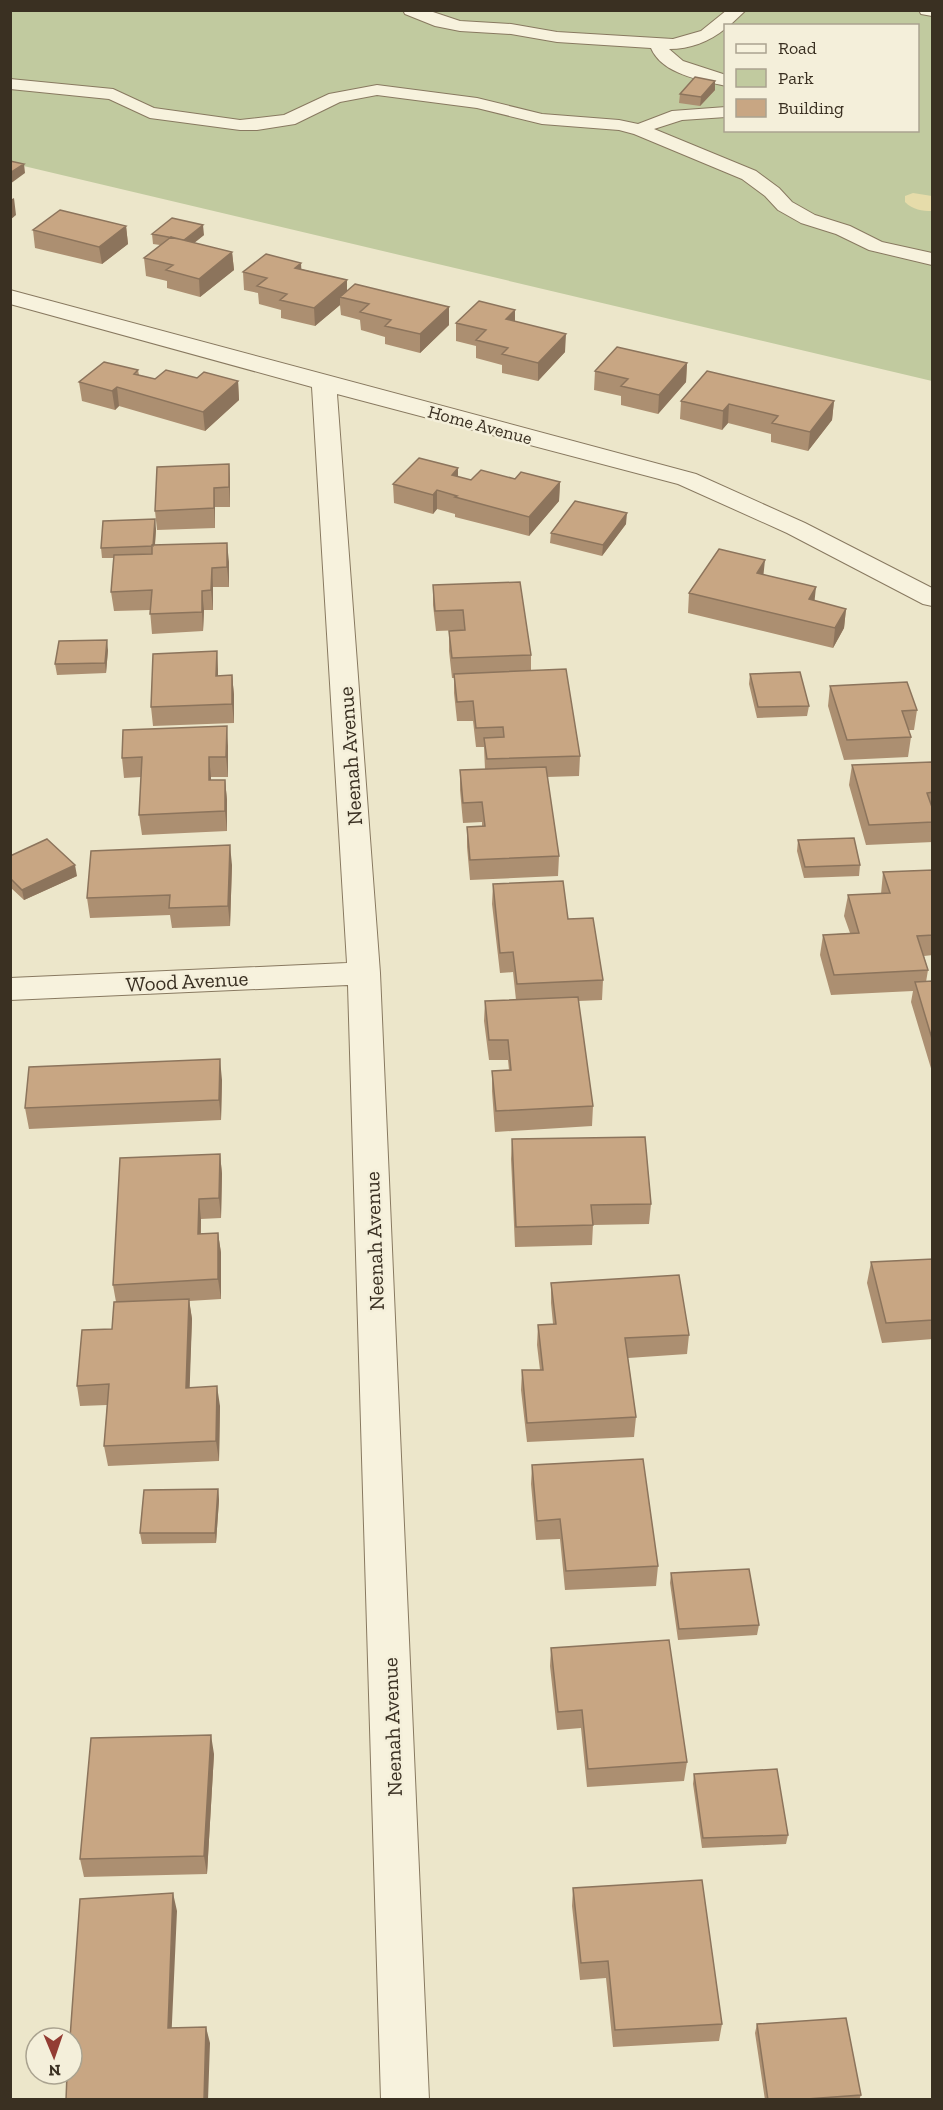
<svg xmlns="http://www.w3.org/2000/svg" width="943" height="2110" viewBox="0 0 943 2110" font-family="'Zilla Slab',serif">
<rect width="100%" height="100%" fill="#ece6ca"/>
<path fill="#c1ca9f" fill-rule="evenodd" d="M11,11H932V381L11,163ZM726,26H918V130H726Z"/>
<path fill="#e6dcaa" d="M913,193L932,196V211C922,211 913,210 905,202V196Z"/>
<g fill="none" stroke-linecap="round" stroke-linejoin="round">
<g stroke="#887960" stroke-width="2">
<path id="service" d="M403,10H427L460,21L511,24L557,32L673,39L701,31L727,10H746L729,26H726V28C709,42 690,49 669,49L683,61L726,75V86C700,80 662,74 651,48L557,42L511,34L460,31L435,26L405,14Z
M919,10H932V16L921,14Z
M10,79L113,89L154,108L240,120L284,115L329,94L377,85L477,98L542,114L619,120L638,124L672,111L726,107V117L682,120L654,129L756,171L779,188L792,202L815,215L850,226L882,242L932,253V265L869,250L836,234L801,223L778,210L765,196L742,179L634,134L619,130L542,124L477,108L377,95L340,102L295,124L257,130H240L150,118L109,99L10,89Z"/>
</g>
<g stroke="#887960" stroke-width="2">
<path id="minor" d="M10,290L696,474L805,523L932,588V606L923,604L787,533L678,484L337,394L380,973L429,2100H381L348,985L10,1000V978L347,963L312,387L10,304Z"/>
</g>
<use href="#service" fill="#f7f2dd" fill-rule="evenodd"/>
<use href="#minor" fill="#f7f2dd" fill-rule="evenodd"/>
</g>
<path fill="#ac8f71" d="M715,81V90L700,106L679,103L680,94Z
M126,226L128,244L102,264L35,248L33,230Z
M152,234L204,235L194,243L232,252L234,270L200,297L167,288V281L146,276L144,258L160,245L153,244Z
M301,263V269L347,280V291L449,307V325L420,353L385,344V337L361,330L360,320L341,315L340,305L315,326L281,318V310L259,304L258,293L244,290L243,272Z
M515,322L565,352L538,381L502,373V365L476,358V346L456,341V323Z
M687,363L686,382L658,414L621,405V396L594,390L595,371Z
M138,370L139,375L155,379L197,378L238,381L239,400L205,431L119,406L115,410L82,401L79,382Z
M681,401H834L832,420L808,451L771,442V434L728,423L722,430L680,419Z
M229,464L230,483V507H215V528L157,530L155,511Z
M458,468V477L471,480L515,479L560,482L559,501L529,536L455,517V514L437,509L433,514L394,503L393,484Z
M626,524L602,556L550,543L551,533Z
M156,529L155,545L229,562V587H213V610H204L203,631L152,634L150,610L114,611L111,592L114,558H102L101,548Z
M764,574L814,601L846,609L844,628L833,648L688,613L689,593Z
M433,585L531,655V670L580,756L579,776L547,777L559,856L558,876L470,880L467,847V827L482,826V822L463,823L460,790V770L485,769L484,747H476L473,721H457L454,693V678H452L449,651V631L463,630L436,631L433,605Z
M108,650L106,673L57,675L55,664Z
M217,651L218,676L232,675L234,695V723L153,726L151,707Z
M750,674L809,706L807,716L757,718L749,684Z
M830,686L917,710L914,730H909L911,737L908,757L844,760L828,706Z
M228,746V777H211V780H225L227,800V831L142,835L139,815L141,777L124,778L122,758Z
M933,763V842L866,845L849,785L852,765Z
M798,840L860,865L859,876L804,878L797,851Z
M10,856L77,876L24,900L10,887Z
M232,865L230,926L172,928L170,915L90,918L87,898Z
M933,870V955L924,956L928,970L926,982L933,981V1075L911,1002L913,991L831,995L820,955L823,935L850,933L844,916L848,895L881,894L883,872Z
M493,884L568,919L603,980L602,1000L578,1001L593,1106L592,1126L495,1132L492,1091V1071L509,1070L508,1060H489L484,1021L485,1001L516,1000L513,972L500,973L492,904Z
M222,1080L221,1120L29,1129L25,1108Z
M512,1139L651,1204L649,1224L593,1225L592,1245L515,1247L511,1159Z
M220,1154L222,1174L221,1218L201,1219V1234L218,1233L221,1253V1299L189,1301L192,1319L189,1388L220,1406L219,1461L108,1466L104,1446L107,1405L80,1406L77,1386L112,1329L116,1302L113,1285Z
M933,1259V1339L882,1343L867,1283L871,1262Z
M551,1283L689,1335L687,1354L628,1358L636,1417L634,1437L527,1442L521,1390L522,1370H540L537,1345L538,1325L553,1324L551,1303Z
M532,1465L658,1566L656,1586L565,1590L560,1539L536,1540L531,1484Z
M218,1489L219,1500L216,1543L142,1544L140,1533Z
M671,1573L759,1625L757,1635L678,1640L670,1583Z
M551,1648L687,1762L684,1781L587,1787L581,1728L557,1730L550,1666Z
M214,1754L207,1874L84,1877L80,1859Z
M694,1774L788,1835L786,1844L702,1848L693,1784Z
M573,1888L722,2024L719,2041L613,2047L606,1978L580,1980L572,1906Z
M757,2024L861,2095L859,2100H765L755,2033Z"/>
<path fill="#8c745c" d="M715,81V90L700,106L701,97Z
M24,164L25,173L10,184V173Z
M14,198L16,215L10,220V200Z
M203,225L204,235L184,251L183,241Z
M126,226L128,244L102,264L99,247Z
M232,252L234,270L200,297L199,279Z
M301,263L302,281L295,268Z
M347,280V299L340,297V305L315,326L314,308Z
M449,307V325L420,353V334Z
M515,310V328L506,319Z
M566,334L565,352L538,381V363Z
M687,363L686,382L658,414L659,395Z
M238,381L239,400L205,431L203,412Z
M117,387L119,406L115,410L112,391Z
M834,401L832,420L808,451L810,432Z
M729,404L728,423L722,430L723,411Z
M229,464L230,483V507L229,487Z
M458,468V487L452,475Z
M560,482L559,501L529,536V517Z
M214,488L215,507V528L214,508Z
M437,490V509L433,514V495Z
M627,513L626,524L602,556L603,545Z
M155,519L156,529L154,556L153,546Z
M227,543L229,562V587L227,567Z
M765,560L763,579L757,573Z
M212,568L213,587V610L211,590Z
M816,587L814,606L809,599Z
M202,591L204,610L203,631L202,612Z
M846,609L844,628L833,648L835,628Z
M107,640L108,650L106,673L105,663Z
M217,651L218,671V696L216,676Z
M232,675L234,695V723L232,704Z
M227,726L228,746V777L226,757Z
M209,757L211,777V800L209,780Z
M225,780L227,800V831L225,811Z
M230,845L232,865L230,926L228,906Z
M75,865L77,876L24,900L22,890Z
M220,1059L222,1080L221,1120L219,1100Z
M220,1154L222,1174L221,1218L219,1198Z
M199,1199L201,1219L200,1254L198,1234Z
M218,1233L221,1253V1299L218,1279Z
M189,1299L192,1319L189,1408L186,1388Z
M217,1386L220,1406L219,1461L216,1441Z
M218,1489L219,1500L216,1543L215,1533Z
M211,1735L214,1754L207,1874L204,1856Z
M173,1893L177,1911L171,2045L168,2028Z
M206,2027L210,2043L208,2100H204Z"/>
<path fill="#c8a683" stroke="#8c745c" stroke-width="1.5" d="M695,77L715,81L701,97L680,94Z
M10,161L24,164L10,173Z
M60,210L126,226L99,247L33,230Z
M172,218L203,225L184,240L152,234Z
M171,237L232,252L199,279L166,270L173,265L144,258Z
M266,254L301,263L295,268L347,280L314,308L280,300L287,294L257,286L267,278L243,272Z
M355,284L449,307L420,334L385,326L391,320L360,312L369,304L340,297Z
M479,301L515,310L506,319L566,334L538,363L502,354L508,348L476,340L486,330L456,323Z
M617,347L687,363L659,395L621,386L628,379L595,371Z
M104,362L138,370L134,374L155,379L166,370L197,378L204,372L238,381L203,412L117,387L112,391L79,382Z
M707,371L834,401L810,432L772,423L778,416L729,404L723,411L681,401Z
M419,458L458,468L452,475L471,480L481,470L515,479L521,472L560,482L529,517L455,497L457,496L437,490L433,495L393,484Z
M229,464V487L214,488V508L155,511L157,467Z
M575,501L627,513L603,545L551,533Z
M155,519L153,546L101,548L103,521Z
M227,543V567L212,568L211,590L202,591V612L150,614L152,590L111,592L114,555L152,554V545Z
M719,549L765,560L757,573L816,587L809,599L846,609L835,628L689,593Z
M520,582L531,655L452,658L449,631L465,630L463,610L435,611L433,585Z
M107,640L105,663L55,664L59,641Z
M217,651L216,676L232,675V704L151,707L153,654Z
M566,669L580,756L487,759L484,738L504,737L503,727L476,728L473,701L457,702L454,674Z
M800,672L809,706L758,707L750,674Z
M907,682L917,710L902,711L911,737L847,740L830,686Z
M227,726L226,757H209V780H225V811L139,815L142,757L122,758L123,730Z
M932,762L933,792L927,793L933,810V822L869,825L852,765Z
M546,767L559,856L470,860L467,827L485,826L482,802L463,803L460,770Z
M854,838L860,865L805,867L798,840Z
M47,839L75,865L22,890L10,878V856Z
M230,845L228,906L169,908L170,895L87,898L91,851Z
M933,870V935L917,936L928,970L834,975L823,935L859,933L848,895L890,893L883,872Z
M563,881L568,919L593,918L603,980L517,984L513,952L500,953L493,884Z
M933,981V1042L915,982Z
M578,997L593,1106L496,1111L492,1071L511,1070L508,1040H489L485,1001Z
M220,1059L219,1100L25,1108L29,1067Z
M645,1137L651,1204L591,1205L593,1225L516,1227L512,1139Z
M220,1154L219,1198L199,1199L198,1234L218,1233V1279L113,1285L120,1158Z
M933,1259V1320L886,1323L871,1262Z
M679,1275L689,1335L625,1338L636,1417L527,1423L522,1370H543L538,1325L556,1324L551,1283Z
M189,1299L186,1388L217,1386L216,1441L104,1446L109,1384L77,1386L82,1330L112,1329L114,1302Z
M643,1459L658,1566L566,1571L560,1519L537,1521L532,1465Z
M218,1489L215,1533H140L144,1490Z
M749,1569L759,1625L679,1629L671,1573Z
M669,1640L687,1762L588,1769L582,1710L558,1712L551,1648Z
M211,1735L204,1856L80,1859L91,1738Z
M777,1769L788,1835L703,1838L694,1774Z
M702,1880L722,2024L615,2030L608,1961L581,1963L573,1888Z
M173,1893L168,2028L206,2027L204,2100H66L67,2074H72V2038H70L80,1899Z
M846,2018L861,2095L793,2100H768L757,2024Z"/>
<g text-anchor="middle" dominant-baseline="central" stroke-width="5" stroke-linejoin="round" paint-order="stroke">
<g font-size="18" fill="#3a3022" stroke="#f4efda">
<text transform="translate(480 425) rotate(15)">Home Avenue</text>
</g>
<g font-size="21" fill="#3a3022" stroke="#f4efda">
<text transform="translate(350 756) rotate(-94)">Neenah Avenue</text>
<text transform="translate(187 981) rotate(-3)">Wood Avenue</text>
<text transform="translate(374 1241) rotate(-92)">Neenah Avenue</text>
<text transform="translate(392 1727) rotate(-92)">Neenah Avenue</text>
</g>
</g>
<rect width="943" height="2110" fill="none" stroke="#3a3022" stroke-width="24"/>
<rect x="724" y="24" width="195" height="108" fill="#f4efda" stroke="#aaa390" stroke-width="1.5"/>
<rect x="736" y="44" width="30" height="9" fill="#f7f2dd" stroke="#aaa390" stroke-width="1.5"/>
<text x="778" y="54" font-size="18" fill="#3a3022">Road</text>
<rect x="736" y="69" width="30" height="18" fill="#c1ca9f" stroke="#aaa390" stroke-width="1.5"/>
<text x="778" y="84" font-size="18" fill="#3a3022">Park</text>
<rect x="736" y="99" width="30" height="18" fill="#c8a683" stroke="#aaa390" stroke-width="1.5"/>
<text x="778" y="114" font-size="18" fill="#3a3022">Building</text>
<g transform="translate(54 2056) rotate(178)"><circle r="28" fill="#f4efda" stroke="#aaa390" stroke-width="1.5"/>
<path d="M0-4.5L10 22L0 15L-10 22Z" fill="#933c33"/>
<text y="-9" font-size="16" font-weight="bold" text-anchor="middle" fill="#3a3022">N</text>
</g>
</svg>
